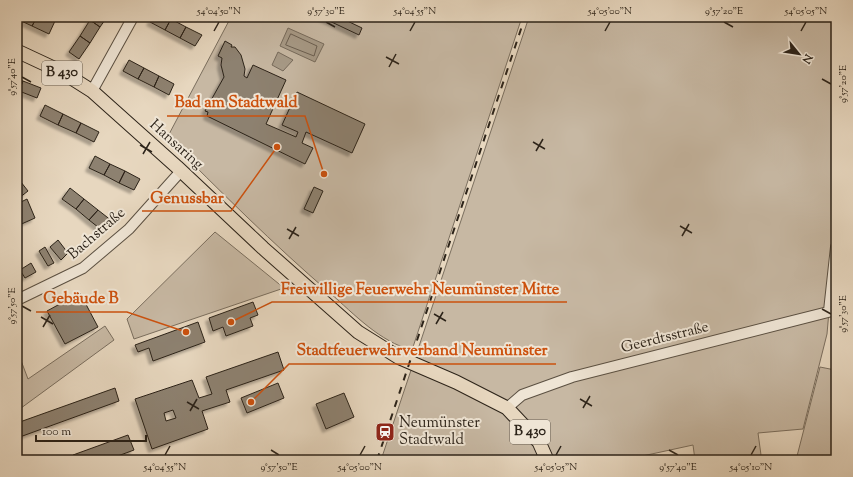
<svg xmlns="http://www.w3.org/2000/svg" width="853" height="477" viewBox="0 0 853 477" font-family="'Sorts Mill Goudy',serif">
<defs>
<filter id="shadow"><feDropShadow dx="-3.5" dy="3.5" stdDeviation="1" flood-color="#0004"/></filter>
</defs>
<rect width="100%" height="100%" fill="#e7d7bf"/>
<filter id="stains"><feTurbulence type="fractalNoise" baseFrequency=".005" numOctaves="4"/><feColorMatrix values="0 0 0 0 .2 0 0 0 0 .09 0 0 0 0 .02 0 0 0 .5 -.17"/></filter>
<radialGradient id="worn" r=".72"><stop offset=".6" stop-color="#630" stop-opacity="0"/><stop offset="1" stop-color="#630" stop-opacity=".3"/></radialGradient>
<path fill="#c7b8a3" stroke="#7a6e5e" d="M231,17H522L412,350C380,342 354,314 330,293C273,244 220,191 167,138Z
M529,17H836V310L829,311L827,334L803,429L758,433L761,455L734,460H695L693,445L624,460H381Z
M215,232L284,288L134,339L127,319Z
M105,326L114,340L17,411V350L28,379Z
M820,367L835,370L836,460H796Z"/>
<path fill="#a79a87" stroke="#766a5b" d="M288,28L324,44L315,62L280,46Z
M278,52L293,60L283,71L272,65Z"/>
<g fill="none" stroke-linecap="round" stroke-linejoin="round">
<path stroke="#6a5e50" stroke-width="1" d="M291,34L317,46L314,56L286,45Z"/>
</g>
<path fill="#8d816f" stroke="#2c2319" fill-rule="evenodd" filter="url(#shadow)" d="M17,17H37L32,26L17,19Z
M37,17H46L55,21L49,34L32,26Z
M93,17H107L100,27L90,20Z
M153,17H168L171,19L165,30L150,22Z
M321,17H339L362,28L359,35Z
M171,19L186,27L180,38L165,30Z
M90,20L100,27L90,43L80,36Z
M186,27L202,35L195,46L180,38Z
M80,36L90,43L79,59L69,52Z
M225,41L232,45L231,47H235L241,55L245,69L244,76L247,78L253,65L286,80L266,124L296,137L298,132L282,125L297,92L365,124L352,153L306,132L302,143L313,148L305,164L207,116L208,112L205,111L224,77L221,65L222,58L218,56Z
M129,60L144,68L138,79L123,71Z
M144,68L159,76L154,87L138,79Z
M159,76L174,84L169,95L154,87Z
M17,78L23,81L19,91L17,90Z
M23,81L41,88L37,98L19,91Z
M45,105L63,114L58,125L40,116Z
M63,114L81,123L76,133L58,125Z
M81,123L99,132L94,142L76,133Z
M95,156L110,164L104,175L89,168Z
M110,164L125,171L119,183L104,175Z
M125,171L140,179L134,190L119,183Z
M17,177L28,191L19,198L17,195Z
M314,187L323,191L313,213L304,209Z
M70,188L84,199L76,209L62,199Z
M27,199L35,218L17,226V204Z
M84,199L98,210L89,220L76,209Z
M98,210L112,221L103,231L89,220Z
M58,240L68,253L61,260L50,247Z
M45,247L54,263L48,266L39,251Z
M31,263L36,272L25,278L20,270Z
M80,293L98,327L65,344L47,311Z
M253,302L258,315L250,318L253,326L226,336L223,327L213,331L209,318Z
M198,322L205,342L153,361L149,348L138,352L135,345Z
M278,352L284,370L226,390L230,402L202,411L208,429L152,449L135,399L192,380L199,398L212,394L206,377ZM173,410L176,418L166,421L164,413Z
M278,383L284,398L247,413L241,398Z
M115,388L119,401L17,438V423Z
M344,393L354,417L326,429L316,404Z
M128,435L134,450L107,460H74L73,455Z"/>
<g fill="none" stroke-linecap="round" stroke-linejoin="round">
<g stroke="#5b5042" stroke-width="12">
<path id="minor" d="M92,91L133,17
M17,300L83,268L129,229L181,171
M829,311L836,247
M507,408L522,395L572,377L836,310"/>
</g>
<g stroke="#2c2319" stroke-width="15">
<path id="major" d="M17,51L62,72L92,91L177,167L263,248L358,332L398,357L456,382L507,408L539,442L547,460"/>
</g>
<use href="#minor" stroke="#efe5d5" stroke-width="10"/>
<use href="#major" stroke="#e7d7bf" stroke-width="13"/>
<path stroke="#2c2319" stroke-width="2" stroke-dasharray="7 7" stroke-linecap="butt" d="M377,460L525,17"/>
</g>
<path fill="none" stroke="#2c2319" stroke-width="1.5" d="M326,22L335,27M724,22L733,27M214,31L219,22M410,31L415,22M605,31L610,22M801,31L806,22M386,57L399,64M389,67L396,54M22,77L31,82M822,79L831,84M533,142L545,149M140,145L152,152M536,151L543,139M143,154L150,142M680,226L692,233M287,229L299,236M682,236L689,224M289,239L296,227M22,306L31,311M822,309L831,314M434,314L446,321M41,317L53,324M436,324L443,312M43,327L50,315M580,399L592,406M187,402L199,409M583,408L590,396M190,411L197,399M271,450L279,455M669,450L678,455M165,455L170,446M360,455L365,446M556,455L561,446M751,455L756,446"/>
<defs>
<g id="station-square" transform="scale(1)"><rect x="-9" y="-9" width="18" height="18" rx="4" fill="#8f2418" stroke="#efe5d5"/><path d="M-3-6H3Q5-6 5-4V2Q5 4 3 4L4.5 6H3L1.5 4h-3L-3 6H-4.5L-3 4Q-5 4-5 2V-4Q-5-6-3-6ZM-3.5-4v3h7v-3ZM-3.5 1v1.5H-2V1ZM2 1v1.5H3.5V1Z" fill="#fff"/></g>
</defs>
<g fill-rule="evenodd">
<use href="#station-square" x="385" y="432"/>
</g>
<g text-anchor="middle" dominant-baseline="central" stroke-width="4" stroke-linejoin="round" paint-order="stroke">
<g fill="#efe5d5" stroke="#665d51" stroke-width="1">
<rect x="42" y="61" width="40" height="24" rx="3"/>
<rect x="510" y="420" width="40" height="24" rx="3"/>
</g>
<g font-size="14" font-weight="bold" fill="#2c2319">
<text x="62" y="73">B 430</text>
<text x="530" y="432">B 430</text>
</g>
<g font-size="15" fill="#2c2319" stroke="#efe5d5">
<text transform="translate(176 145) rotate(42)">Hansaring</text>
<text transform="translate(97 234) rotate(-41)">Bachstraße</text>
<text transform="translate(665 338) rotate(-14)">Geerdtsstraße</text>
</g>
<g font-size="15" fill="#2c2319" stroke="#efe5d5" text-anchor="start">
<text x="399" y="423">Neumünster<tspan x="399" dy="17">Stadtwald</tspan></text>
</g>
</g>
<path fill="none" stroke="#cc510e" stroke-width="1.5" d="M324 174L305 116H167M277 147L231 211H142M231 322L272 302H567M186 332L127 312H36M251 402L289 364H556"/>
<g fill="#cc510e" stroke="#efe5d5" stroke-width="1.5">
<circle cx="324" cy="174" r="4"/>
<circle cx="277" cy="147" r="4"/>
<circle cx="231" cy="322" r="4"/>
<circle cx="186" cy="332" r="4"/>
<circle cx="251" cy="402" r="4"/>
</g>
<g font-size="16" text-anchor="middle" font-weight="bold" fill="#cc510e" stroke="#efe5d5" stroke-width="4" stroke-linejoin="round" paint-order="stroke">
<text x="236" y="107">Bad am Stadtwald</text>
<text x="187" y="203">Genussbar</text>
<text x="420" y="294">Freiwillige Feuerwehr Neumünster Mitte</text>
<text x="81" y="303">Gebäude B</text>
<text x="422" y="355">Stadtfeuerwehrverband Neumünster</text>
</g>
<rect width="853" height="477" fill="none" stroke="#e7d7bf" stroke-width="44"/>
<g transform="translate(799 54) rotate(120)" stroke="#efe5d5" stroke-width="3" paint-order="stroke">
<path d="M0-3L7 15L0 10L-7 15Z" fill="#2c2319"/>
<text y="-6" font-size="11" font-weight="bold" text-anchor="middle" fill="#2c2319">N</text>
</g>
<path d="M36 435v6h110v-6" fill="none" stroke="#2c2319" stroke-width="2"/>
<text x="42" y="435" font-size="12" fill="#2c2319" stroke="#efe5d5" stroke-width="3" paint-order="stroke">100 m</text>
<rect x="22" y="22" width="809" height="433" fill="none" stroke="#2c2319" stroke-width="1.5"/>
<g font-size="10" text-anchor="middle" fill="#2c2319">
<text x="219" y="14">54°04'50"N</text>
<text x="326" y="14">9°57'30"E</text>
<text x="415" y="14">54°04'55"N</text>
<text x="610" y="14">54°05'00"N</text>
<text x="724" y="14">9°57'20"E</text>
<text x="806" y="14">54°05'05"N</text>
<text transform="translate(11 77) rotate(-90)" y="4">9°57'40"E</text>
<text transform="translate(842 84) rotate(-90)" y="4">9°57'20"E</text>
<text transform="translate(11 306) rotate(-90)" y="4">9°57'50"E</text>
<text transform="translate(842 314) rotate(-90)" y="4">9°57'30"E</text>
<text x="165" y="470">54°04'55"N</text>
<text x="279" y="470">9°57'50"E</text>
<text x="360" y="470">54°05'00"N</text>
<text x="556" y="470">54°05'05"N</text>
<text x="678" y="470">9°57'40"E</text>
<text x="751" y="470">54°05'10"N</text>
</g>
<rect width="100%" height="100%" filter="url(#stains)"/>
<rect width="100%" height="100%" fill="url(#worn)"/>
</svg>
